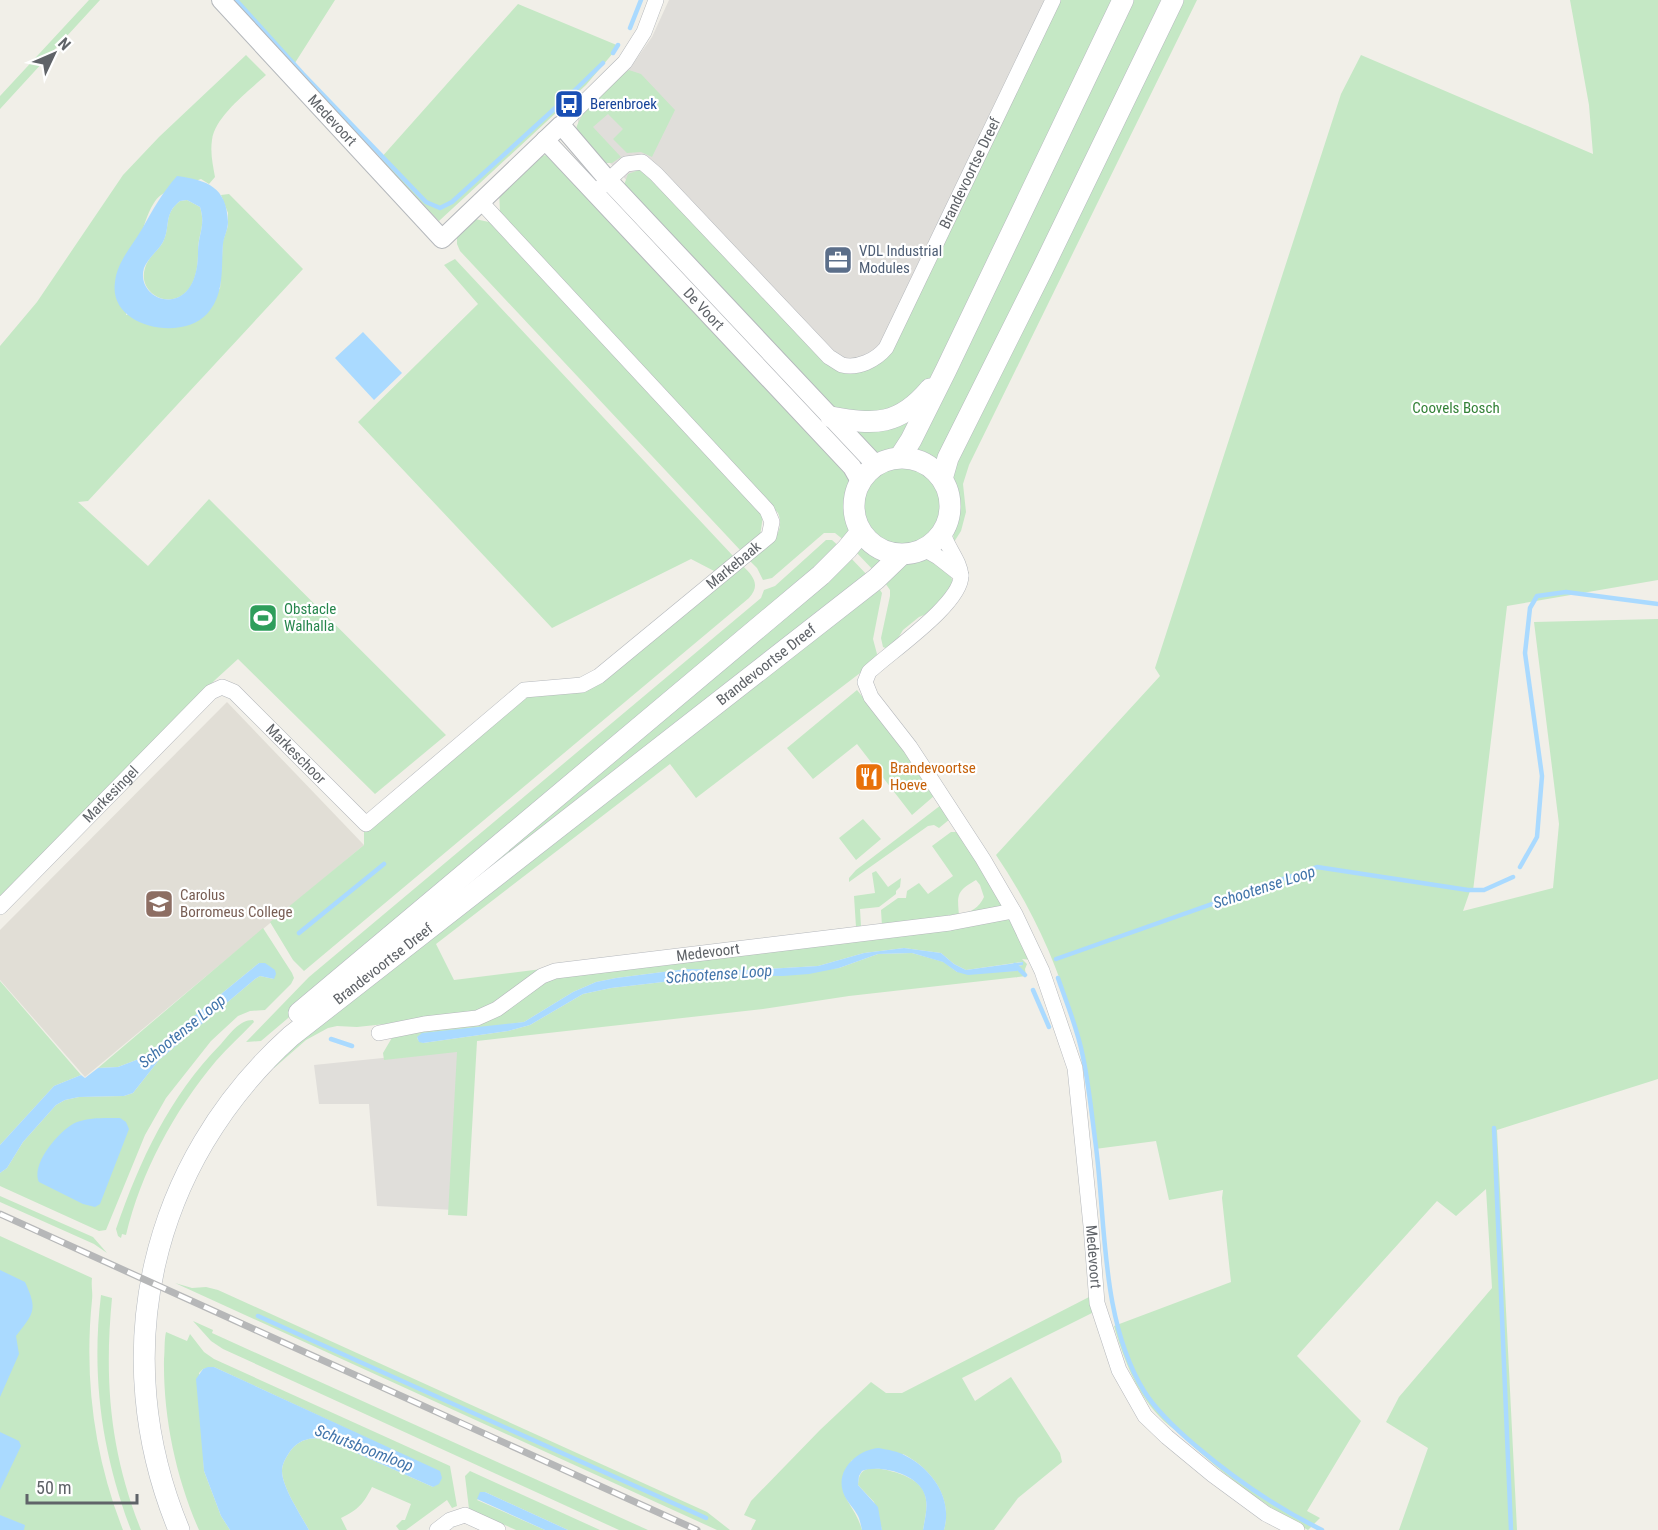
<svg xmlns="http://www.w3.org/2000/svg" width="1658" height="1530" viewBox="0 0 1658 1530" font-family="'Roboto Condensed',sans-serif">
<rect width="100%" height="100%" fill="#f1efe8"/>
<path fill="#e0deda" d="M669,0H1095L918,369L832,393L578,130V118L628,71L652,37Z
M461,1050L454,1210L377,1206L369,1104H319L314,1065Z"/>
<path fill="#e1ded6" d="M227,702L364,845L85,1077L0,980V930Z"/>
<path fill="#c5e8c5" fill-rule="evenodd" d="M89,0H100L0,109V96Z
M231,0H335L293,66Z
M1060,0H1114L931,381L920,395L879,416L831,407L624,185L628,174L639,170L645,173L821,355L869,367Z
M1129,0H1161L939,465L923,455L913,452Z
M1181,0H1197L969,465L963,484L966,512L961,531L954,542L953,533L958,506L951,479L957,448Z
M1570,0H1658V580L1507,606L1473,891H1470L1463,911L1553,888L1559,824L1534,622L1658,619V1079L1497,1130L1517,1530H1399L1428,1448L1386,1422L1399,1397L1492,1288L1486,1189L1456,1216L1437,1201L1297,1356L1361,1421L1307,1511L1320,1518L1308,1530C1261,1504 1219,1471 1180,1434C1173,1428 1165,1423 1159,1416C1136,1392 1123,1357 1114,1326L1231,1282L1222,1198L1223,1190L1169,1200L1156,1141L1095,1149C1090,1112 1086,1075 1078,1039C1062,973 1034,911 996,855L1160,676L1155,668L1341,94L1361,55L1593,154L1589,105Z
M518,4L619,46L586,85L439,221L380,159Z
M246,55L266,75C249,91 215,116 212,140C210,153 213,165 215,177L209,184L201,179C189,184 172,187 161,195C140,210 131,288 126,315L220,289L223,241L228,226V213L221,195L229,194L303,269L88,501L78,502L148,566L209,499L446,735L375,794L238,659L215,680L0,896V346L37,302L123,175L159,137Z
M629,70L641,74L675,110L652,157L641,152L627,153L613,139L623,129L608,114L593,127L621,157L612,163H602L576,130C579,111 612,81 629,70Z
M546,155L551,156L843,461L851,480L848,505L851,532L845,541L835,533H824L772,578L763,580L757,568L750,561C765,548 787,535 778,513L500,212L499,190L537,157Z
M187,200L200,207C206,227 198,233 198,252C199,323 134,302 145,268C148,257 158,251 163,242C171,226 163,214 180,201Z
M475,219L489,222L763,516L760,536L741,551L460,251L457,244V234Z
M455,259L734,557L716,572L691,559L552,628L358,422L478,304L444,265Z
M916,411L892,452H875L847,423Z
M863 506a40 40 0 1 1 80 0a40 40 0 1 1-80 0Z
M826,540H832L842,549L261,1041L246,1042L309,977L761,598L764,590L775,586Z
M861,544L874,555L885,560L876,573L854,550Z
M848,555L870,578L267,1047Z
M924,557L948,570L954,584L934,611L919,617L903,630L895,643L888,649L883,647L881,638L890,596V590L883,580L909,561Z
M743,566C753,576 761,585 749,598L304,971L293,960L270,922L364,845V832L522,699L529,694L586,690Z
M876,584L882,593L873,639L877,654L876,658L868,667L696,798L670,764L436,944L454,980L558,967L501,1002L470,1015L357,1027L337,1026L328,1028L306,1040L274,1068L275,1057Z
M857,690L906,751L934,796L912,815L857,744L813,779L787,748Z
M941,805L950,819L939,828L934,825L928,826L849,882V878L856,870Z
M863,819L881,839L856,860L839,838Z
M951,832H956L979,863L1032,960L1022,959L1027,964L1025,969L1026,976L849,996L763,1009L477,1041L467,1216L448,1215L457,1052L384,1060L383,1053L393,1036L473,1021L553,976L882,926L881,910L898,898H906L907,891L919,883L928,894L953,876L932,846ZM976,880L980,885L984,897C979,908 971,912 959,915C957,894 957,891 976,880ZM904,948L941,953L954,964L966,970L1022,962L1023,965L1017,966V971L957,972L944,962L912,953L878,954L839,968L753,976L724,975L611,988L583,994L530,1025L508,1031L423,1043L418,1040L417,1037L524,1022L573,992L596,982L616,978L686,969L748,970L818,966L864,953Z
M876,871L888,887L901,878L900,887L896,891V894L879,907L860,909L861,926L856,927L854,896L875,893L872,873Z
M263,928L292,973L294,978L291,984L265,1010L250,1011L238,1016L211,1041L166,1098L145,1135L106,1230L99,1231L0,1186V1173L7,1168L23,1142L56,1105L65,1100L79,1097L124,1096L133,1093L159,1060L255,979L260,976L274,979L259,963L144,1057L118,1067L98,1068Z
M0,981L81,1075L54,1086L0,1145Z
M253,1020L254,1022C241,1036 228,1047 216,1061C174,1111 141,1172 126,1235L122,1234L121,1238L118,1236L116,1229C140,1160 169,1097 221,1044C230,1034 239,1020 253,1020Z
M0,1196L93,1237L107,1253L94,1244L0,1202Z
M0,1236L92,1278C91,1287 93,1292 92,1300C84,1379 94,1456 123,1530H0Z
M175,1283L192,1288L206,1287L218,1290L707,1512L730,1530H717Z
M101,1295L112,1298C104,1381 110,1452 141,1530H131C102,1453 91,1377 101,1295Z
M1091,1296L1094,1312L962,1378L975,1401L1011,1377L1060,1453L1062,1462L1018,1498L994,1530H944C953,1497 931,1468 903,1454L852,1460C829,1494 854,1500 862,1530H751L756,1520L744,1515L751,1501L820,1430L871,1382L886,1393H902Z
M193,1321L213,1330L212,1333L648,1530H619L223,1349L211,1341Z
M166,1332L187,1341L190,1334L204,1352L214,1359L450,1466L457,1506L452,1508L447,1500L406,1530H399L396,1526L402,1520H405L411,1504L372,1487C364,1503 358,1510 341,1518L347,1530H309C301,1515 282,1487 282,1471C282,1463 287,1456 291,1450C300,1439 312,1437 325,1439L433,1487L440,1472L214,1367L203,1369L199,1373L204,1471L221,1516L230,1530H199C176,1478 163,1417 164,1359C165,1351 164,1340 166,1332Z
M870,1468C885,1468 918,1476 924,1492C929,1504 925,1518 923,1530H882L874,1502L858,1485C859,1475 860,1471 870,1468Z
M470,1471L600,1530H568L485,1492L477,1500L545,1530H516L469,1509L465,1476Z"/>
<path fill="#aadaff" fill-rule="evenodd" d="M177,176C207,180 227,187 228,222C228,230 224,236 223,244C221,269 225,294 207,314C181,342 108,327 115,282C117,262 132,246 142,229C153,209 162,193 177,176ZM187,200L200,207C206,226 198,234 198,252C198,323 134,302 144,268C148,258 158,251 163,242C171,227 163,214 180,201Z
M363,332L402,373L374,400L335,358Z
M904,948L941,953L954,964L966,970L1023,962V965L1017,966V971L968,975L957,972L943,962L912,953L878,954L839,968L809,974L783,976L724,975L611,988L583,994L530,1025L508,1031L423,1043L419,1042L417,1037L422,1033L524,1022L573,992L596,982L616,978L686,969L748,970L818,966L864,953Z
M259,963H265L275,970L276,974L274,979L260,976L255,979L159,1060L133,1093L124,1096L79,1097L65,1100L56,1105L23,1142L7,1168L0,1173V1145L54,1086L81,1075L85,1078L98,1068L118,1067L144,1057Z
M120,1118L126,1122L129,1129L100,1204L95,1207L83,1204L39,1182C30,1164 61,1128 77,1122C90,1117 107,1118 120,1118Z
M0,1270L25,1282C38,1310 34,1313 16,1336L19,1354L0,1397Z
M208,1367H214L440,1471L442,1478L439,1484L433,1487L325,1439C312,1437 300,1439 291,1450C287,1456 282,1463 282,1471C282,1487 301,1515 309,1530H230L221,1516L204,1471L196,1379L203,1369Z
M0,1432L19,1441L21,1446L0,1490Z
M879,1448C888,1450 898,1451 906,1456C933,1470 953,1499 944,1530H923C925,1518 929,1504 924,1493C917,1474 879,1464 862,1471L859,1476L858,1485L878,1507L882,1530H862C861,1526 860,1520 858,1516C853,1506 844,1500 842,1488C838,1466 861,1449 879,1448Z
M480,1492H485L568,1530H545L477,1499Z
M0,1515L25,1525L24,1530H0Z"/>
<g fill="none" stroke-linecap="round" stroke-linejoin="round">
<path stroke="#aadaff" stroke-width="4.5" d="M236,0L303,74L426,202L440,208L452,202L574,91L603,63
M630,28L641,0
M613,53L618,45
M1520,867L1537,837L1542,776L1525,653L1530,608L1537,596L1566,592L1658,604
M299,933L384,864
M1056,959L1317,867L1468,890H1484L1513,877
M1015,965L1025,975
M1058,978C1067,1004 1078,1030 1083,1057C1089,1086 1092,1117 1096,1147C1106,1226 1101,1320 1144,1391C1157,1412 1178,1431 1197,1447C1236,1480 1275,1507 1322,1530
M1033,990L1049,1027
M331,1039L352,1046
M1494,1128L1511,1530
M258,1316L706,1518"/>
<g stroke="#b5b8bc" stroke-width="16">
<g id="minor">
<path d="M561,125L625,62L644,32L656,0"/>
<path id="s1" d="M601,187L626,164L642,162L656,174L829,357C833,359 838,363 842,365C858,369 876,360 886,348L1053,0"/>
<path id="s2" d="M943,532C946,547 960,560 961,576C961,604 890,652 869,672L865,682L871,697L910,747L983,859L1015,914L1042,971L1075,1068L1091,1226L1097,1303L1119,1370L1145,1416L1167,1437L1213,1475L1266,1514L1297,1530"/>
<path d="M924,549L938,557L961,575"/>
<path id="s3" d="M0,907L211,692L222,687L234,692L366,824L524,690L582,685L599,676L769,536L772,522L767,510L480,201"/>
<path id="s4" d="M379,1033L424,1024L477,1018L497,1009L542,976L555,971L950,923L1013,911"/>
<path d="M437,1530L450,1520L465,1515L498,1530"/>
</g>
</g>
<g stroke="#b5b8bc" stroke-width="20">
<g id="tertiary">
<path id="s5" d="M221,0L442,239L561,125L608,180L876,465"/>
<path id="s6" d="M545,140L852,467L860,481"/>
</g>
</g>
<g stroke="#b6babf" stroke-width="22">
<g id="secondary">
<path d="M831,417C875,425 899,426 930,389"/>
<path d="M900,457L911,440L946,370L1123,0"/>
<circle cx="902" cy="506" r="48"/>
<path d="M942,479L948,458L1043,268L1173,0"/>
<path d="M299,1013L821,575L847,549L861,532"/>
<path id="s7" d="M179,1530C106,1354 150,1163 291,1036L876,579L901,555"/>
</g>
</g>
<use href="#minor" stroke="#fff" stroke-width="15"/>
<use href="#tertiary" stroke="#fff" stroke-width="18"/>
<use href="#secondary" stroke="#fff" stroke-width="21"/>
<g stroke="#b6b7b8" stroke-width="7">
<path id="rail" d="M0,1214L697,1530"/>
</g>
<use href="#rail" stroke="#fff" stroke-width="4.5" stroke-dasharray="14" stroke-linecap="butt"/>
</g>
<defs>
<g id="bus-square" transform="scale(1.5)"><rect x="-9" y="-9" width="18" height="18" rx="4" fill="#1a4fb4" stroke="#fff"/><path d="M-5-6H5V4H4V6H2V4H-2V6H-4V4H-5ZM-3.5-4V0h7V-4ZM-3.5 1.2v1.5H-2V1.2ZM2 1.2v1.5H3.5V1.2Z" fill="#fff"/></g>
<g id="office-square" transform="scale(1.5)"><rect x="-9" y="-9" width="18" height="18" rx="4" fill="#5c6f8a" stroke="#fff"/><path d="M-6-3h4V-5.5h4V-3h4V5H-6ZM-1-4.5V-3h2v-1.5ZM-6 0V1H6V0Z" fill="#fff"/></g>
<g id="stadium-square" transform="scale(1.5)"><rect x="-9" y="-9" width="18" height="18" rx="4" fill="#2e9e5b" stroke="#fff"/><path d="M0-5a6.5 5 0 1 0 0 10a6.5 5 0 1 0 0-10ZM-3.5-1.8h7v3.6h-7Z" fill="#fff"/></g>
<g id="restaurant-square" transform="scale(1.5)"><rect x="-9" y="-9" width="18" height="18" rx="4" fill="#e8710a" stroke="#fff"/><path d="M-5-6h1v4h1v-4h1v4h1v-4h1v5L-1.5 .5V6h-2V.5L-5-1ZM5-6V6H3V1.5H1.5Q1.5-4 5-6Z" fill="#fff"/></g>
<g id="school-square" transform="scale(1.5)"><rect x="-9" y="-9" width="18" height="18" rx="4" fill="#8d6e63" stroke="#fff"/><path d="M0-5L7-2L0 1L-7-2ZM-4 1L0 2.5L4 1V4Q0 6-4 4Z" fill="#fff"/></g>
</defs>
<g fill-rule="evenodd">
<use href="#bus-square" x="569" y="104"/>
<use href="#office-square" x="838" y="260"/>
<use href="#stadium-square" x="263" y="618"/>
<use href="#restaurant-square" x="869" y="777"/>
<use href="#school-square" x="159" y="904"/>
</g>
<g text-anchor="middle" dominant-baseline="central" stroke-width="4.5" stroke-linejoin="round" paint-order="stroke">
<g font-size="15" fill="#164399" stroke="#fff" text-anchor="start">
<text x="590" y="104">Berenbroek</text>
</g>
<g font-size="15" fill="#5f6368" stroke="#fff">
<text stroke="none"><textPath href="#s5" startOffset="164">Medevoort</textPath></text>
<text stroke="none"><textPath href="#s1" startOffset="579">Brandevoortse Dreef</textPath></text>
<text stroke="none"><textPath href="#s6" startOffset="232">De Voort</textPath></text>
<text stroke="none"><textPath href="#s3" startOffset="972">Markebaak</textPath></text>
<text stroke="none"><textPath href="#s7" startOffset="1144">Brandevoortse Dreef</textPath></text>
<text stroke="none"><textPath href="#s3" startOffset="414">Markeschoor</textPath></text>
<text stroke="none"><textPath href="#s3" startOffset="158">Markesingel</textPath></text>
<text stroke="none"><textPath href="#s4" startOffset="345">Medevoort</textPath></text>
<text stroke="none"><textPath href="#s7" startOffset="658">Brandevoortse Dreef</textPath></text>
<text stroke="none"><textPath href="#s2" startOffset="826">Medevoort</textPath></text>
</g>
<g font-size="15" fill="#4e5e75" stroke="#fff" text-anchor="start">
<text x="859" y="251">VDL Industrial<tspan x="859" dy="17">Modules</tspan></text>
</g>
<g font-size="15" fill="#348238" stroke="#fff">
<text x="1456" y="408">Coovels Bosch</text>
</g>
<g font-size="15" fill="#27864d" stroke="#fff" text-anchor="start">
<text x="284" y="609">Obstacle<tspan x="284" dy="17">Walhalla</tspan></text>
</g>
<g font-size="15" fill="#c56008" stroke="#fff" text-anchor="start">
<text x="890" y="768">Brandevoortse<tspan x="890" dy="17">Hoeve</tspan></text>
</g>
<g font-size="15" fill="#785e54" stroke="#fff" text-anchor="start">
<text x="180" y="895">Carolus<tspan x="180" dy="17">Borromeus College</tspan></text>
</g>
<g font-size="16" font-style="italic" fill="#4174aa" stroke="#fff">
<text transform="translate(1264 887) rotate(-18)">Schootense Loop</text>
<text transform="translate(719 974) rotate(-4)">Schootense Loop</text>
<text transform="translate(182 1031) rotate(-39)">Schootense Loop</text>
<text transform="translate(364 1448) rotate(21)">Schutsboomloop</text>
</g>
</g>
<g transform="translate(54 54) rotate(46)" stroke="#ffffff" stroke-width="4.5" paint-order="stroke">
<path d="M0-4.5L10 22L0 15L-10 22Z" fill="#5f6368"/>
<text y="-9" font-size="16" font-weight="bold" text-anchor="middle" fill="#5f6368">N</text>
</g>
<path d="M27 1494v9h110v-9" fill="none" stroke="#5f6368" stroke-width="3"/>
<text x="36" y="1494" font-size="18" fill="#5f6368" stroke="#ffffff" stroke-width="4.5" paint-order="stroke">50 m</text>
</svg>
